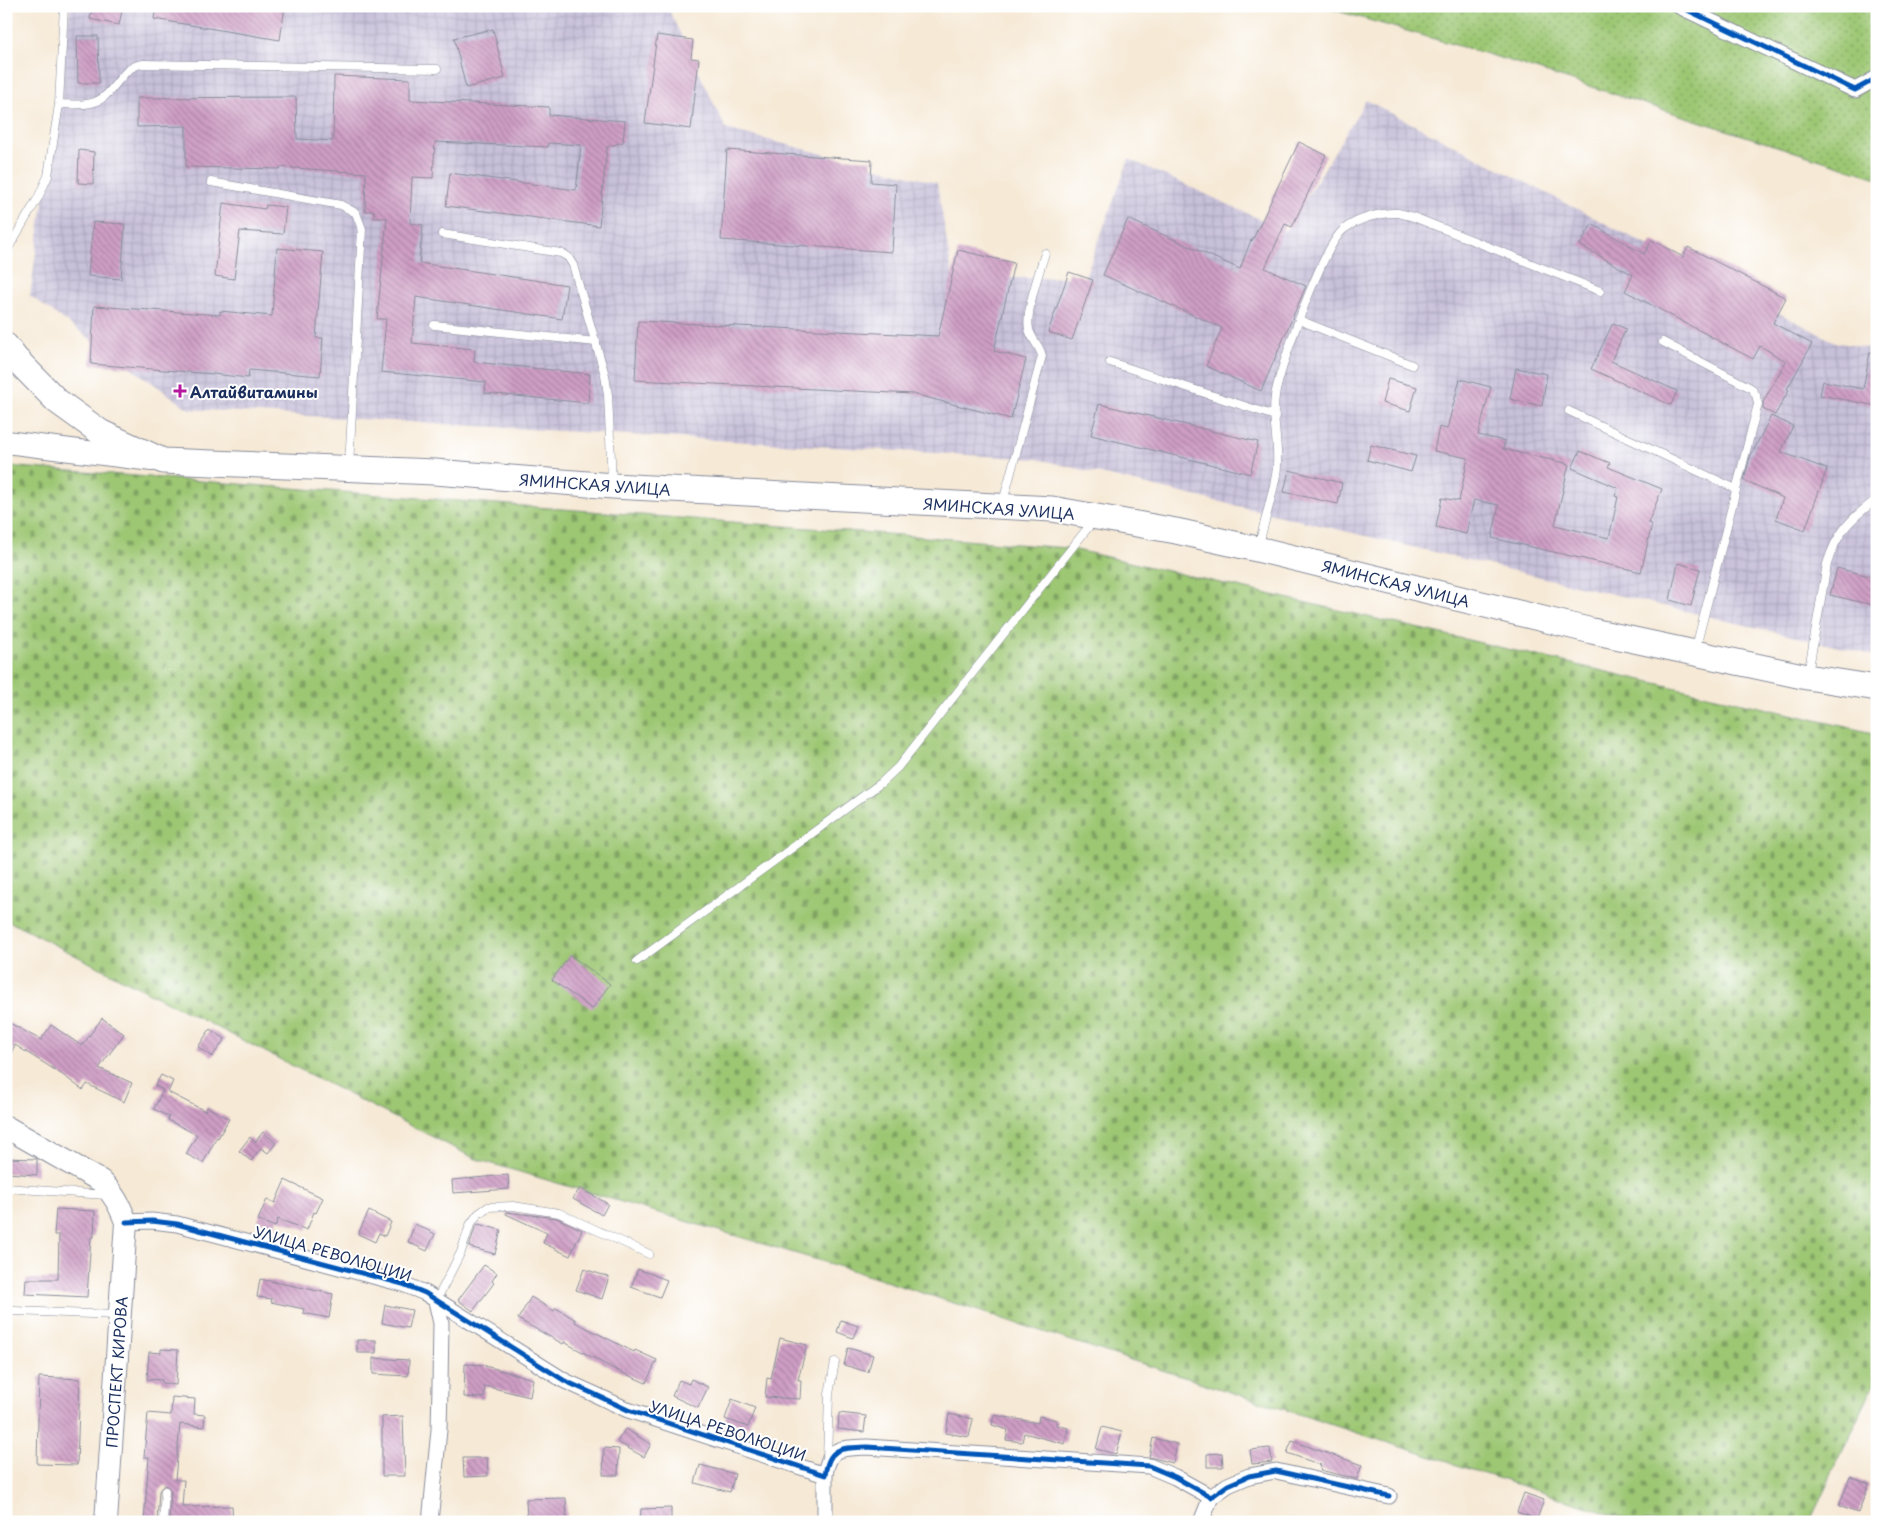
<svg xmlns="http://www.w3.org/2000/svg" width="1883" height="1528" viewBox="0 0 1883 1528" font-family="'Playpen Sans',sans-serif">
<defs>
<pattern id="industrial-grid" width="8" height="8" patternUnits="userSpaceOnUse" patternTransform="scale(1.25)"><rect width="8" height="8" fill="#c7c0d9"/><path d="M0 4h8M4 0v8" fill="none" stroke="#aaa5bd"/></pattern>
<pattern id="grass-dots" width="8" height="8" patternUnits="userSpaceOnUse" patternTransform="scale(1.25)"><rect width="8" height="8" fill="#9dc773"/><path d="M2 2h.1M6 6h.1" fill="none" stroke="#7fa262" stroke-width="1.8" stroke-linecap="round"/></pattern>
<pattern id="cemetery-stones" width="16" height="16" patternUnits="userSpaceOnUse" patternTransform="scale(1.25)"><rect width="16" height="16" fill="#9dc773"/><path d="M2 7V4a2 2 0 0 1 4 0v3zM10 15v-3a2 2 0 0 1 4 0v3z" fill="#7fa262"/></pattern>
<pattern id="building-back-hatch" width="6" height="6" patternUnits="userSpaceOnUse" patternTransform="scale(1.25)"><rect width="6" height="6" fill="#cf9ec5"/><path d="M-1 5l2 2M0 0l6 6M5-1l2 2" fill="none" stroke="#a781a3"/></pattern>
</defs>
<rect width="100%" height="100%" fill="#fff"/>
<filter id="ink" filterUnits="userSpaceOnUse"><feTurbulence type="fractalNoise" baseFrequency=".02" numOctaves="2"/><feDisplacementMap in="SourceGraphic" scale="10" xChannelSelector="R" yChannelSelector="G"/><feConvolveMatrix kernelMatrix="1 2 1 2 8 2 1 2 1" color-interpolation-filters="sRGB"/></filter>
<filter id="wash" filterUnits="userSpaceOnUse"><feTurbulence type="fractalNoise" baseFrequency=".0096" numOctaves="4" result="noise"/><feDisplacementMap in="SourceGraphic" scale="20" xChannelSelector="R" yChannelSelector="G"/><feGaussianBlur stdDeviation="1.12" result="paint"/><feColorMatrix in="noise" values="0 0 0 0 0 0 0 0 0 0 0 0 0 0 0 0 0 1.4 0 .05"/><feComposite in="paint" operator="in"/></filter>
<g filter="url(#wash)">
<rect width="100%" height="100%" fill="#f6e9d5"/>
<path fill="url(#industrial-grid)" d="M70,6H667L726,129L937,183L953,279L1085,277L1129,159L1286,231L1366,100L1835,342L1877,350V656L1037,459L189,409L30,296Z"/>
<path fill="url(#grass-dots)" stroke="#5c7b68" d="M1320,6H1877V178L1504,59Z"/>
<path fill="url(#cemetery-stones)" stroke="#5c7b68" d="M6,466L1068,548L1877,734V1379L1809,1522H1634L848,1269L476,1159L6,920Z"/>
<g id="blocks">
<path fill="url(#building-back-hatch)" d="M93,6H123L119,25L90,19Z
M156,6H285L280,40L154,19Z
M493,29L505,78L466,88L454,38Z
M657,35L693,40L691,58L699,59L691,129L645,123Z
M77,36H98L99,83H78Z
M334,76L410,79V100L549,107V115L625,121L623,142L607,147L599,226L446,206L450,173L576,190L581,145L548,143V147L435,142L433,178L412,177L410,223L423,225L419,263L567,285L562,319L416,297L412,343L475,349L474,362L590,374L588,403L485,393L486,382L381,372L386,319H377L387,218H374V211H365L366,173L280,167V169L186,167V126L137,127V98L296,97L297,139L333,141Z
M1299,142L1326,155L1292,227L1285,224L1265,268L1306,286L1261,391L1206,366L1222,328L1103,275L1128,219L1240,269L1251,240L1252,241Z
M79,150L94,152L93,184L78,183Z
M727,150L872,160L871,182L896,184L892,252L721,240Z
M223,203L265,209L266,205L286,207L283,234L240,231L234,279L215,276Z
M93,222L125,224L121,279L88,276Z
M1592,224L1644,254L1652,240L1683,257L1688,247L1786,298L1773,323L1812,344L1787,389L1789,390L1775,415L1763,409V402L1786,361L1760,346L1753,359L1625,291L1633,275L1580,245Z
M277,248L323,252L316,338H323L320,376L249,370L248,378L213,374L91,364L94,306L220,315V311L272,316Z
M958,250L1014,263L994,351L1026,359L1011,419L913,394L635,380L638,321L938,336Z
M1069,272L1093,280L1072,340L1048,332Z
M1613,323L1626,329L1611,361L1677,391L1671,405L1591,369Z
M1870,352L1877,353V406L1820,395L1823,381L1863,389Z
M1516,368L1547,374L1542,406L1510,399Z
M1388,379L1417,387L1410,411L1382,403Z
M1460,379L1491,387L1478,435L1505,441L1503,449L1569,464L1555,525L1609,538L1618,497L1615,496L1618,488L1572,468L1580,451L1610,463L1608,467L1662,489L1648,523L1652,524L1641,572L1492,538L1499,505L1474,500L1466,534L1436,527L1442,498L1459,501L1468,458L1434,451L1439,427L1447,429Z
M1099,404L1258,442L1250,474L1091,435Z
M1771,416L1793,426L1781,452L1827,469L1805,530L1776,519L1783,498L1744,480L1750,457Z
M1371,445L1416,456L1411,472L1367,460Z
M1289,470L1342,483L1338,504L1284,492Z
M1678,563L1700,569L1691,606L1670,600Z
M1837,568L1877,578V606L1830,595Z
M570,955L610,984L592,1009L552,980Z
M102,1018L124,1034L99,1068L132,1083L124,1102L87,1084L83,1090L60,1073L15,1045L6,1063V1021L41,1040L51,1025L82,1046Z
M210,1029L225,1039L212,1057L198,1047Z
M161,1075L173,1081L168,1092L205,1111L207,1107L229,1119L218,1138L217,1137L203,1163L186,1154L197,1135L168,1120L169,1117L154,1109L163,1090L155,1086Z
M263,1132L276,1143L268,1153L261,1148L251,1161L239,1151L250,1137L255,1142Z
M6,1158L37,1159V1175L6,1173Z
M508,1175L509,1189L453,1193L452,1180Z
M285,1180L323,1198L316,1213L314,1212L307,1230L278,1219L275,1227L258,1220L267,1199L275,1203Z
M580,1188L608,1204L602,1215L573,1199Z
M56,1209L95,1211L94,1237H91L87,1297L25,1294L26,1279H58L59,1235H54Z
M369,1211L391,1222L385,1236L379,1233L375,1242L358,1234Z
M506,1212L557,1218L582,1230L570,1256L543,1243L547,1233L506,1214Z
M415,1224L435,1234L427,1251L408,1242Z
M478,1224L501,1230L495,1254L469,1247L475,1228Z
M484,1265L497,1273L492,1281L494,1283L473,1311L458,1300Z
M584,1269L609,1277L602,1299L576,1290Z
M638,1269L667,1280L660,1297L631,1287Z
M260,1279L333,1294L329,1318L303,1313L304,1309L271,1302L272,1299L257,1297Z
M531,1297L554,1311L556,1308L576,1320L575,1322L634,1352L635,1350L657,1360L646,1383L612,1368L564,1342L563,1344L518,1319Z
M385,1305L412,1310L408,1328L382,1323Z
M841,1320L858,1326L853,1338L837,1332Z
M780,1338L807,1345L798,1380H801L800,1399L765,1397L767,1378L771,1379Z
M357,1340H376V1353H357Z
M848,1348L873,1355L868,1372L844,1365Z
M161,1349L178,1350L176,1385L162,1383V1380L147,1379L149,1352L161,1353Z
M373,1358L409,1360L408,1376L373,1374Z
M465,1364L486,1365L485,1366L533,1379L530,1397L485,1386L484,1398L464,1397Z
M39,1377L80,1379L77,1465L37,1464Z
M691,1379L708,1387L698,1408L672,1396L679,1380L689,1384Z
M172,1397L195,1399L194,1414L205,1415L204,1427L180,1424L175,1480H184L182,1507L232,1506L233,1522H169L171,1491L168,1487L165,1485L161,1488L159,1491L157,1522H144L149,1457H144L148,1413L171,1415Z
M732,1399L755,1408L748,1427L725,1419Z
M839,1413L866,1416L864,1432L838,1429Z
M949,1414L973,1419L969,1437L946,1433Z
M994,1415L1038,1423L1039,1416L1057,1420L1056,1425L1068,1428L1065,1444L1024,1433L1022,1442L1006,1440L1008,1430L992,1425Z
M403,1416L405,1476H382V1417Z
M1102,1427L1122,1432L1116,1454L1096,1449Z
M625,1429L651,1444L644,1457L617,1442Z
M1153,1438L1177,1444L1173,1463L1149,1457Z
M1292,1441L1362,1465L1357,1479L1320,1470L1321,1465L1287,1453Z
M604,1448L619,1449L618,1475H603Z
M1270,1448L1272,1462L1252,1464L1250,1450Z
M1222,1453L1223,1467H1207V1454Z
M463,1458H487L488,1476L464,1477Z
M700,1465L735,1474L730,1492L695,1483Z
M1850,1477L1869,1484L1858,1513L1839,1506Z
M1524,1493L1544,1500L1537,1519L1517,1512Z
M566,1498L567,1522H527L526,1499Z
M671,1508V1522H640L641,1509Z"/>
</g>
</g>
<g filter="url(#ink)">
<use href="#blocks" fill-opacity="0" stroke="#888c9a" stroke-width="1"/>
<g fill="none" stroke-linecap="round" stroke-linejoin="round">
<g stroke="#888c9a" stroke-width="9">
<path id="lane" d="M59,104C69,104 81,106 91,103C115,98 119,66 143,64L437,69
M211,182L341,205L356,213L362,229L349,466
M442,234L561,253L568,257L573,265L605,375L608,395L612,482
M6,252L38,198L48,176L59,104L64,6
M1299,320L1412,365
M434,325L596,342
M1663,342L1751,388L1756,395L1758,404L1695,651
M1110,362L1275,416
M1569,411L1736,489
M1003,502L1042,356C1040,346 1031,339 1029,329C1025,312 1040,270 1045,253
M1259,545C1264,522 1272,498 1276,475C1281,449 1271,422 1275,396C1280,366 1323,246 1344,229C1358,219 1380,212 1398,213C1404,214 1410,216 1416,218L1600,291
M1808,674L1827,564C1837,532 1850,519 1877,499
M637,961L881,783L898,767L1094,520
M6,1188L106,1195
M436,1301L461,1252L470,1225L478,1214L488,1207L513,1206L559,1213L649,1254
M14,1311L117,1315
M827,1460L829,1394L835,1362
M163,1522L165,1491"/>
</g>
<g stroke="#888c9a" stroke-width="17">
<path id="street" d="M1679,6L1855,90L1877,78
M126,1222L152,1221L177,1224L403,1284L425,1293L565,1381L594,1394L628,1410L825,1475C829,1446 842,1448 867,1447L1149,1466L1175,1477L1211,1497L1228,1485L1249,1476L1276,1471L1389,1496
M430,1522L439,1430L440,1385L441,1323L436,1301
M825,1522V1475
M1201,1522L1211,1497"/>
</g>
<g stroke="#888c9a" stroke-width="24">
<path id="secondary" d="M6,442L152,460
M6,1127L101,1181C114,1194 120,1206 126,1222L106,1522"/>
</g>
<g stroke="#888c9a" stroke-width="27">
<path id="primary" d="M6,346L16,359L57,401L100,432L163,461L435,472L613,486L1052,509L1176,531L1257,549L1592,631L1807,677L1877,688"/>
</g>
<use href="#lane" stroke="#fff" stroke-width="8"/>
<use href="#street" stroke="#fff" stroke-width="15"/>
<use href="#secondary" stroke="#fff" stroke-width="22"/>
<use href="#primary" stroke="#fff" stroke-width="25"/>
<g stroke="#fff" stroke-width="8">
<path id="cycleway" d="M1679,6L1855,90L1877,78
M126,1222L152,1221L177,1224L403,1284L425,1293L565,1381L594,1394L628,1410L825,1475C829,1446 842,1448 867,1447L1149,1466L1175,1477L1211,1497L1228,1485L1249,1476L1276,1471L1389,1496"/>
</g>
<use href="#cycleway" stroke="#0057b8" stroke-width="5"/>
</g>
</g>
<path fill="#b5179e" stroke="#fff" stroke-width="2" d="M177.5 383.5h5v5h5v5h-5v5h-5v-5h-5v-5h5z"/>
<g text-anchor="middle" dominant-baseline="central" stroke-width="4" stroke-linejoin="round" paint-order="stroke">
<g font-size="15" font-weight="bold" fill="#1b2f5e" stroke="#fff" text-anchor="start">
<text x="190" y="391">Алтайвитамины</text>
</g>
<g font-size="15" fill="#1b2f5e" stroke="#fff">
<text transform="translate(595 484) rotate(4)">ЯМИНСКАЯ УЛИЦА</text>
<text transform="translate(999 508) rotate(4)">ЯМИНСКАЯ УЛИЦА</text>
<text transform="translate(1396 583) rotate(14)">ЯМИНСКАЯ УЛИЦА</text>
<text transform="translate(333 1253) rotate(16)">УЛИЦА РЕВОЛЮЦИИ</text>
<text transform="translate(116 1372) rotate(-86)">ПРОСПЕКТ КИРОВА</text>
<text transform="translate(728 1430) rotate(18)">УЛИЦА РЕВОЛЮЦИИ</text>
</g>
</g>
<rect width="1883" height="1528" fill="none" stroke="#fff" stroke-width="25"/>
</svg>
